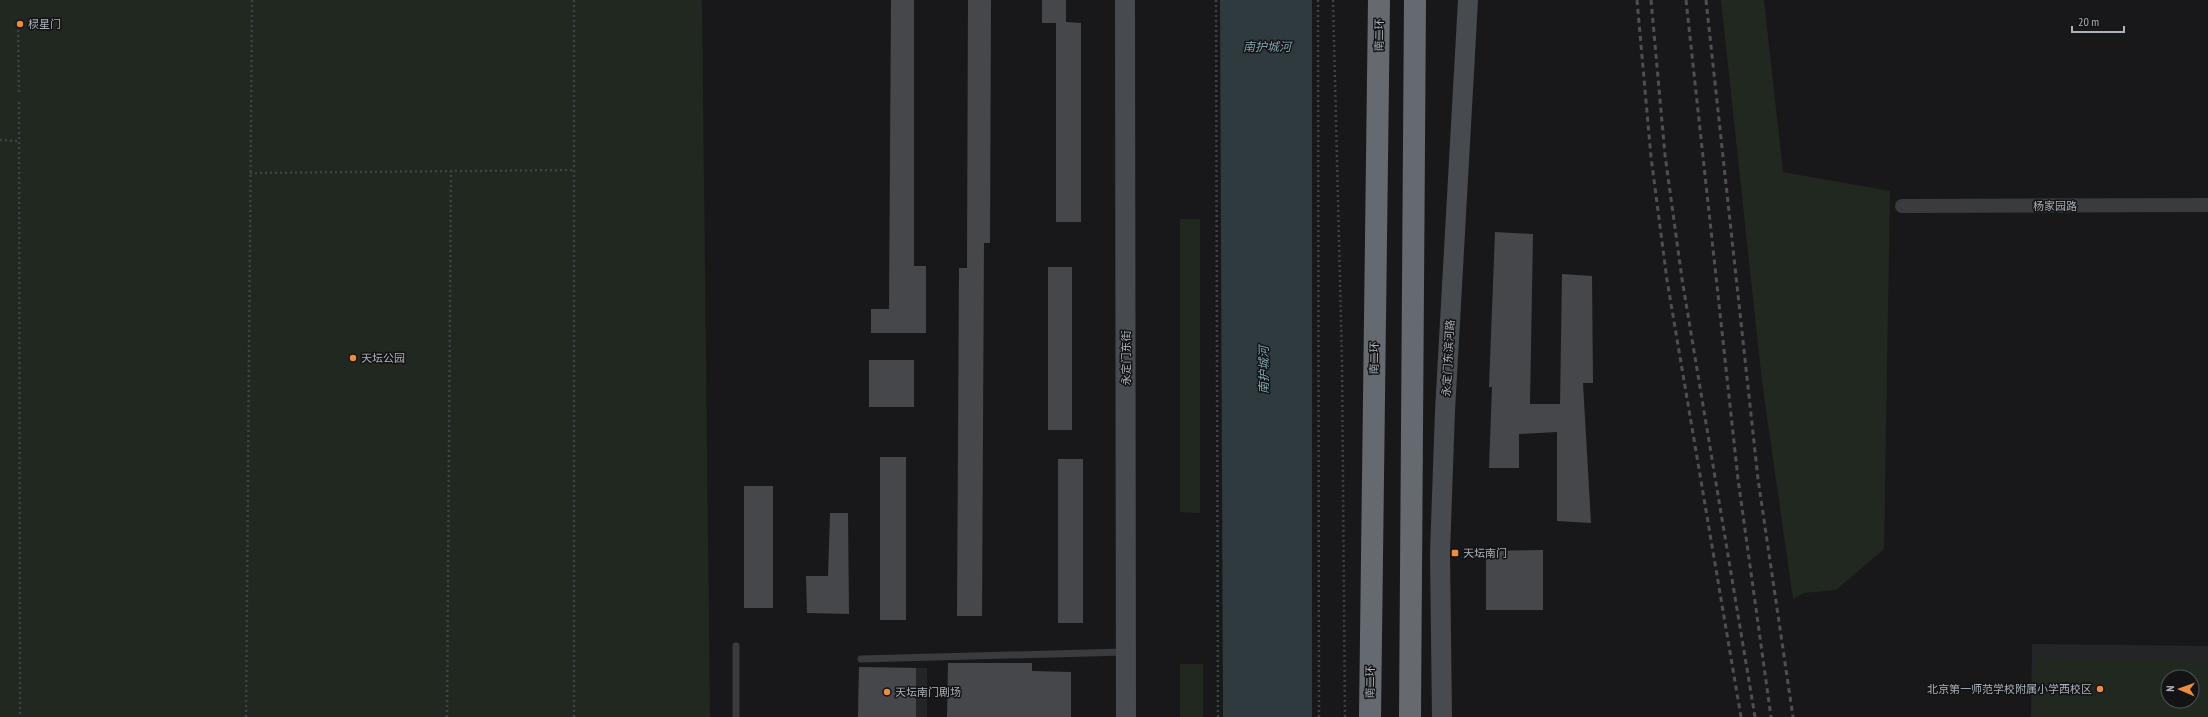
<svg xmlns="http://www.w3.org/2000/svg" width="2208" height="717" viewBox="0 0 2208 717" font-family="'PT Sans Narrow','Noto Sans SC',sans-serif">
<rect width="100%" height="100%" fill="#18181a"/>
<path fill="#242527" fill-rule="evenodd" d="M2032,644L2208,646V717H2031ZM2168,677H2192V701H2168Z
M859,667L927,668V717H858Z"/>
<path fill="#202820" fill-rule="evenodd" d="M0,0H702L710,717H0Z
M1721,0H1764L1783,172L1890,191L1884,549L1836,590L1804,593L1793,599L1762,382Z
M1180,219H1200V513L1180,512Z
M2035,658L2208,661V717H2034ZM2168,677H2192V701H2168Z
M1180,664H1203V717H1180Z"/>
<path fill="#2e3a3e" d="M1220,0H1312V717H1223Z"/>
<path fill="#45474a" d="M891,0H914V266H926V333H871V309H889Z
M968,0H991L990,243H984L982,616H957L959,268H967Z
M1042,0H1066V22L1081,23V222H1056V23H1042Z
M1495,232L1533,234L1530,404H1560L1562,274L1592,276L1593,383H1583L1591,523L1557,521V432L1519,434V468H1489L1492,387H1489Z
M1048,267H1072V430H1048Z
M869,360H914V407H869Z
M880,457H906V620H880Z
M1058,459H1083V623H1058Z
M744,486H773V608H744Z
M830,513H848L849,614L807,613L806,576H828Z
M1543,550V610H1486V551Z
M948,663H1032V671L1071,672V717H947Z
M859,667L916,668V717H858Z"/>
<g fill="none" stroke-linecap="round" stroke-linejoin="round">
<path stroke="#3f4246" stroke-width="2.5" stroke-dasharray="2 3" stroke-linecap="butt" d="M1216,0L1218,717
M1318,0L1319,717
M1333,0L1342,361L1345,717
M18,25L19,94
M19,102L20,717
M0,140L19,141
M250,173L575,170
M246,717L252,0
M447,717L451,171
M574,717V0"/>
<path stroke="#393b3f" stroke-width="7" d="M736,646V717
M861,659L1125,652"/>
<path stroke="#393b3f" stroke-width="14" d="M1902,206L2208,205"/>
<path stroke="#474b4f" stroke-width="20" d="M1125,0L1126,717
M1442,717L1440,553L1445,411L1468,0"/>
<path stroke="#656a70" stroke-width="22" d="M1370,717L1379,0
M1410,717L1415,0"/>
<path stroke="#4c5054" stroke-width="3" stroke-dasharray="5 4" stroke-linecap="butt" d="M1637,0L1651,157L1667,280L1741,717
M1651,0L1665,155L1682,279L1755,717
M1686,0L1738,479L1771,717
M1706,0L1758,479L1793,717"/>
</g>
<g fill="#eb8c3f" stroke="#131315" stroke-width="1.5">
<circle cx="20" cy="24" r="4"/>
<circle cx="353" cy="358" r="4"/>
<rect x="1451" y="549" width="8" height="8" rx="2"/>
<circle cx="2100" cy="689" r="4"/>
<circle cx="887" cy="692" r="4"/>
</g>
<g text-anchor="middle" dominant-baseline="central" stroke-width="3" stroke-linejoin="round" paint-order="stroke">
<g font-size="11" fill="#abb2b9" stroke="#131315" text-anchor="start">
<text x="28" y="24">棂星门</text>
<text x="361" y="358">天坛公园</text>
<text x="1463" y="553">天坛南门</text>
<text x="2092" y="689" text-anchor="end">北京第一师范学校附属小学西校区</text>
<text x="895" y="692">天坛南门剧场</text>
</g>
<g font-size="11" fill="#abb2b9" stroke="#131315">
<text transform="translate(1379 35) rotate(-89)">南二环</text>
<text x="2055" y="206">杨家园路</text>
<text transform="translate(1126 358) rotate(-90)">永定门东街</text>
<text transform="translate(1374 358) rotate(-89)">南二环</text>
<text transform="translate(1448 358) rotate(-87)">永定门东滨河路</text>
<text transform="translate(1370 682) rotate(-89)">南二环</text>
</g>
<g font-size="12" font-style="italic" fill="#83a7b2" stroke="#131315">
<text x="1267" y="46">南护城河</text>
<text transform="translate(1263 370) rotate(-90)">南护城河</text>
</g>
</g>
<g transform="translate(2180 689) rotate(272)"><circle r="19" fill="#131315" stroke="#505357"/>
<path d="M0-3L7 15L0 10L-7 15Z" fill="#eb8c3f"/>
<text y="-6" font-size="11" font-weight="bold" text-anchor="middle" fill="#abb2b9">N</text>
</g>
<path d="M2072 26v6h52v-6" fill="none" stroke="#abb2b9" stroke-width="2"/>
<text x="2078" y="26" font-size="12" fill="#abb2b9" stroke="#131315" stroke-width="3" paint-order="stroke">20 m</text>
</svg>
